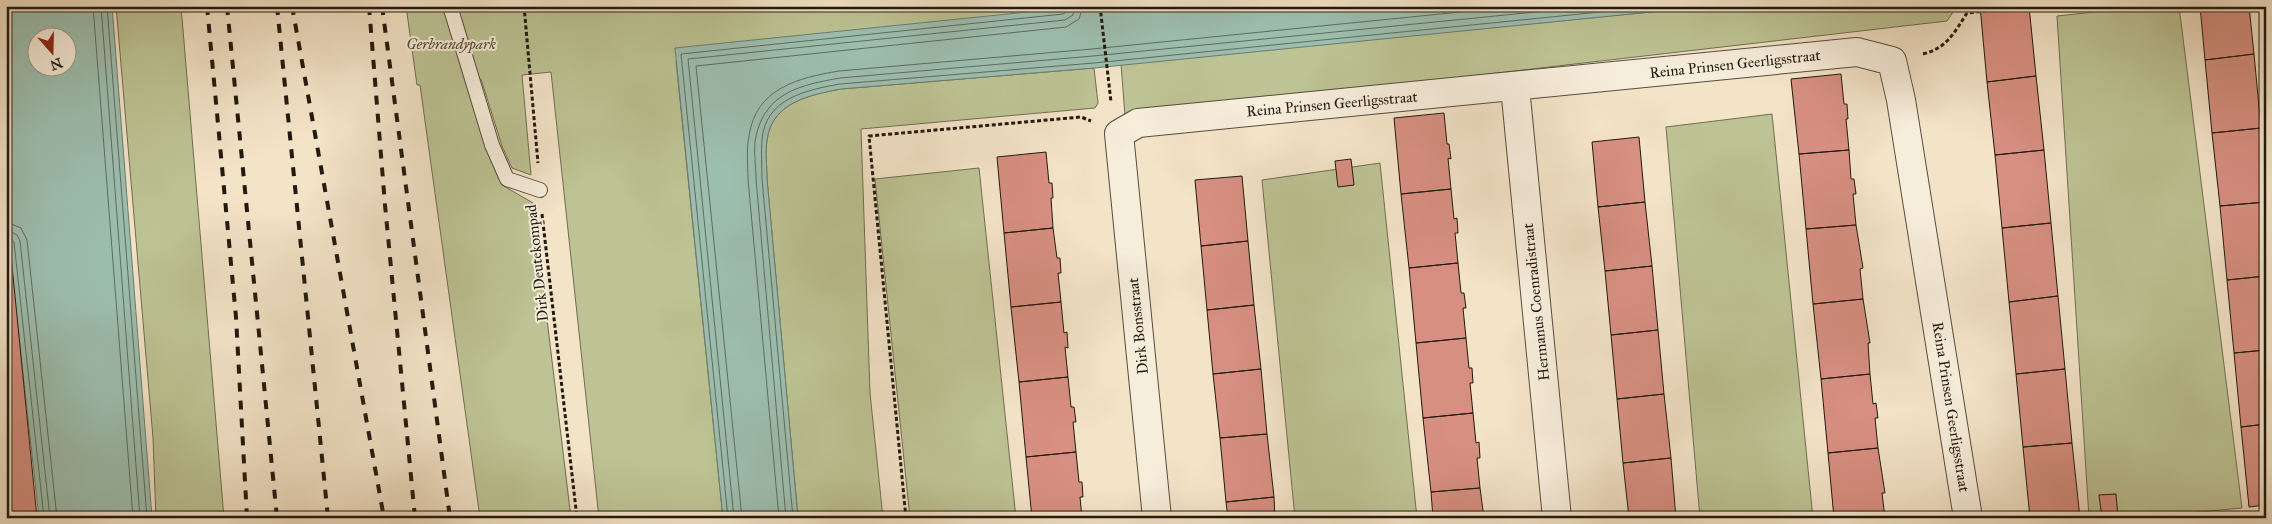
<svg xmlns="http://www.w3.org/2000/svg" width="2272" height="524" viewBox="0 0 2272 524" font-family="'IM FELL Great Primer',serif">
<rect width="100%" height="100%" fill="#f3e3c7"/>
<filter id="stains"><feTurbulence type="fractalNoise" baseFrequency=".004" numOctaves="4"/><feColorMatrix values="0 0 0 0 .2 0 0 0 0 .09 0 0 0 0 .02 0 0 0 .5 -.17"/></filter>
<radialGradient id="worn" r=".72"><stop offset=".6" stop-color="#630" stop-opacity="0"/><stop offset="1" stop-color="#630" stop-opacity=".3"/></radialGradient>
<path fill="#bdc394" stroke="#6f6e52" d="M116,6H181L224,518H156L153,438Z
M406,6H1258L676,61L723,518H599L551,72L522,75L531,175L512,168L502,146L481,79L465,81L502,185L533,203L571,518H480L420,85H417Z
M1711,6H1957L1947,21L1125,116L1121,64Z
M2150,6H2179L2242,508L2135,518H2089L2057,16Z
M1094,68L1098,103L1095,108L861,129L870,393L883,518H798L767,179C767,166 765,153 767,140C772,102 810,95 841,89Z
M1772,114L1813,518H1700L1666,127Z
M1380,163L1417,518H1295L1262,180Z
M979,168L1016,518H910L875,179Z"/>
<path fill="#9dbfb0" stroke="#6b7d70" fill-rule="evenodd" d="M6,6H112L152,518H39L6,220ZM38,38H68V68H38Z
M1086,6H1711L1094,68L841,89C810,95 772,102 767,140C765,153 767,166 767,179L798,518H723L675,48Z"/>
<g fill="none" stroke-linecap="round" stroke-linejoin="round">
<path stroke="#5f6c60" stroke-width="1" d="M93,6L133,518
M101,6L140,518
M107,6L147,518
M9,223L21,228L27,240L57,518
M10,231L17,235L20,241L50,518
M10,237L14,242L44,518
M728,518L681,54L1063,14L1068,11L1069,6
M734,518L688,59L1065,20L1073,15L1075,6
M742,518L696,66L1066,27L1079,19L1083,6
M779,518L748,179C748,165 746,150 749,136C756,88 798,78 839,71L1092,49L1520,6
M786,518L756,179C756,166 753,149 756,136C766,92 801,85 840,78L1093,56L1596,6
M793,518L762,179C762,166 761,153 762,140C765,98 807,90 840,84L1094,63L1660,6"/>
</g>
<path fill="#d78f81" stroke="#211a0f" d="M1980,6H2029L2036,76L1987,82Z
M2200,6H2249L2254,54L2205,60Z
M2254,54L2261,128L2212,133L2205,60Z
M1841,74L1844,104H1847L1848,119H1846L1849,150L1799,154L1791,79Z
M2036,76L2044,150L1995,155L1987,82Z
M1444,113L1447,144H1449L1451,159L1448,158L1451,189L1401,194L1394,118Z
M2261,128L2266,202L2220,206L2212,133Z
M1639,137L1645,202L1598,207L1592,142Z
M1849,150L1851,179H1854L1856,194H1853L1856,225L1806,229L1799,154Z
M2044,150L2051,223L2002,228L1995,155Z
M1046,152L1049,183H1052L1053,198H1051L1053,228L1004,233L997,157Z
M1351,159L1354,185L1338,187L1335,161Z
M1242,176L1248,241L1201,246L1195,180Z
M1451,189L1454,219L1457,218L1458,233H1455L1458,263L1409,268L1401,194Z
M1645,202L1652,266L1605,271L1598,207Z
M2266,202V276L2227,280L2220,206Z
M6,205L37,518H6Z
M2051,223L2058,296L2009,302L2002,228Z
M1856,225L1863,268L1860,269L1863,299L1813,304L1806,229Z
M1053,228L1057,258H1060L1061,273H1058L1061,302L1011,307L1004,233Z
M1248,241L1254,305L1207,310L1201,246Z
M1458,263L1461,293H1464L1466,308H1463L1466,338L1416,343L1409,268Z
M1652,266L1658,330L1611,335L1605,271Z
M2266,276V350L2234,353L2227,280Z
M2058,296L2065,369L2016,374L2009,302Z
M1863,299L1870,343H1868L1870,374L1821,379L1813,304Z
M1061,302L1064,333L1067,332L1068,348L1065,347L1068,377L1019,382L1011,307Z
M1254,305L1261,369L1213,374L1207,310Z
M1658,330L1664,394L1617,399L1611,335Z
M1466,338L1469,368H1472L1473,383H1470L1473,413L1423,418L1416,343Z
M2266,350V424L2241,427L2234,353Z
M1261,369L1267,434L1220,438L1213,374Z
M2065,369L2072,443L2023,447L2016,374Z
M1870,374L1873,404L1876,403L1878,418H1875L1878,448L1828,453L1821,379Z
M1068,377L1071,407H1074L1076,422H1073L1076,452L1026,457L1019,382Z
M1664,394L1671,458L1623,463L1617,399Z
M1473,413L1476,443L1479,442L1480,458H1477L1480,488L1431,492L1423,418Z
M2266,424V505L2249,507L2241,427Z
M1267,434L1274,497L1226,502L1220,438Z
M2072,443L2080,518H2030L2023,447Z
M1878,448L1885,493H1882L1885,518H1834L1828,453Z
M1076,452L1079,482H1082L1083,497H1080L1082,518H1032L1026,457Z
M1671,458L1676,518H1629L1623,463Z
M1480,488L1484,518H1486H1433L1431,492Z
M2116,494L2118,518H2102L2099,495Z
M1274,497L1275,518H1228L1226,502Z"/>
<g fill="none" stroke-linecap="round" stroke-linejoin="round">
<g stroke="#564c3d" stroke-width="16">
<path id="service" d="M450,6L492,145L507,179L540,190"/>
</g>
<g stroke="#564c3d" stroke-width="30">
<path id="minor" d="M1515,87L1557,518
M1157,518L1119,134L1138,123L1857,52L1892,61L1901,100L1968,518"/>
</g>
<path stroke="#211a0f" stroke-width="3" stroke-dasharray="4 2.5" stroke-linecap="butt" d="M524,6L538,163
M1100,6L1111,102
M524,7L534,6
M1923,54C1947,48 1954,33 1967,13L2028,6
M542,214L577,518
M906,518L869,136L1081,117L1091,121"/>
<use href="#service" stroke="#f7eddb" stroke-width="14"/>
<use href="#minor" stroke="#f7eddb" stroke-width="28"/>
<path stroke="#211a0f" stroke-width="4" stroke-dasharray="9 9" stroke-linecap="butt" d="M207,6L236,317L247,518
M227,6L277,518
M277,6L328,518
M292,6L384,518
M369,6L385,205L415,518
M382,6L450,518"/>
</g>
<g text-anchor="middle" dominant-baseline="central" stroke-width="4" stroke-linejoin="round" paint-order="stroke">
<g font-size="15" font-style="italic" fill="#504d37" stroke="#f7eddb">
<text x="451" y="44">Gerbrandypark</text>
</g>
<g font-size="15" fill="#211a0f" stroke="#f7eddb">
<text transform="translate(1735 64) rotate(-6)">Reina Prinsen Geerligsstraat</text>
<text transform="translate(1332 104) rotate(-5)">Reina Prinsen Geerligsstraat</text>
<text transform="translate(537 263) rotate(-96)">Dirk Deutekompad</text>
<text transform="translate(1536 302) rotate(-96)">Hermanus Coenradistraat</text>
<text transform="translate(1138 326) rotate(-96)">Dirk Bonsstraat</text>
<text transform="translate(1951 407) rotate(81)">Reina Prinsen Geerligsstraat</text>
</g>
</g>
<rect width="2272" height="524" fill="none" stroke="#f3e3c7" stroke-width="25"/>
<rect x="8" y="8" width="2257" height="509" fill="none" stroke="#211a0f" stroke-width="2.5"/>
<rect x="12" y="12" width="2247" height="499" fill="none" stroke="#211a0f"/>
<g transform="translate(52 52) rotate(160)"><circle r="24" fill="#f7eddb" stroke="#a19989"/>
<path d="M0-4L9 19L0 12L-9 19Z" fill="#8f2418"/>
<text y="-8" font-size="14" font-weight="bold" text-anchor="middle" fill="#211a0f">N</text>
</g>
<rect width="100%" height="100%" filter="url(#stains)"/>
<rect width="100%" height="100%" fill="url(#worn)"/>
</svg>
